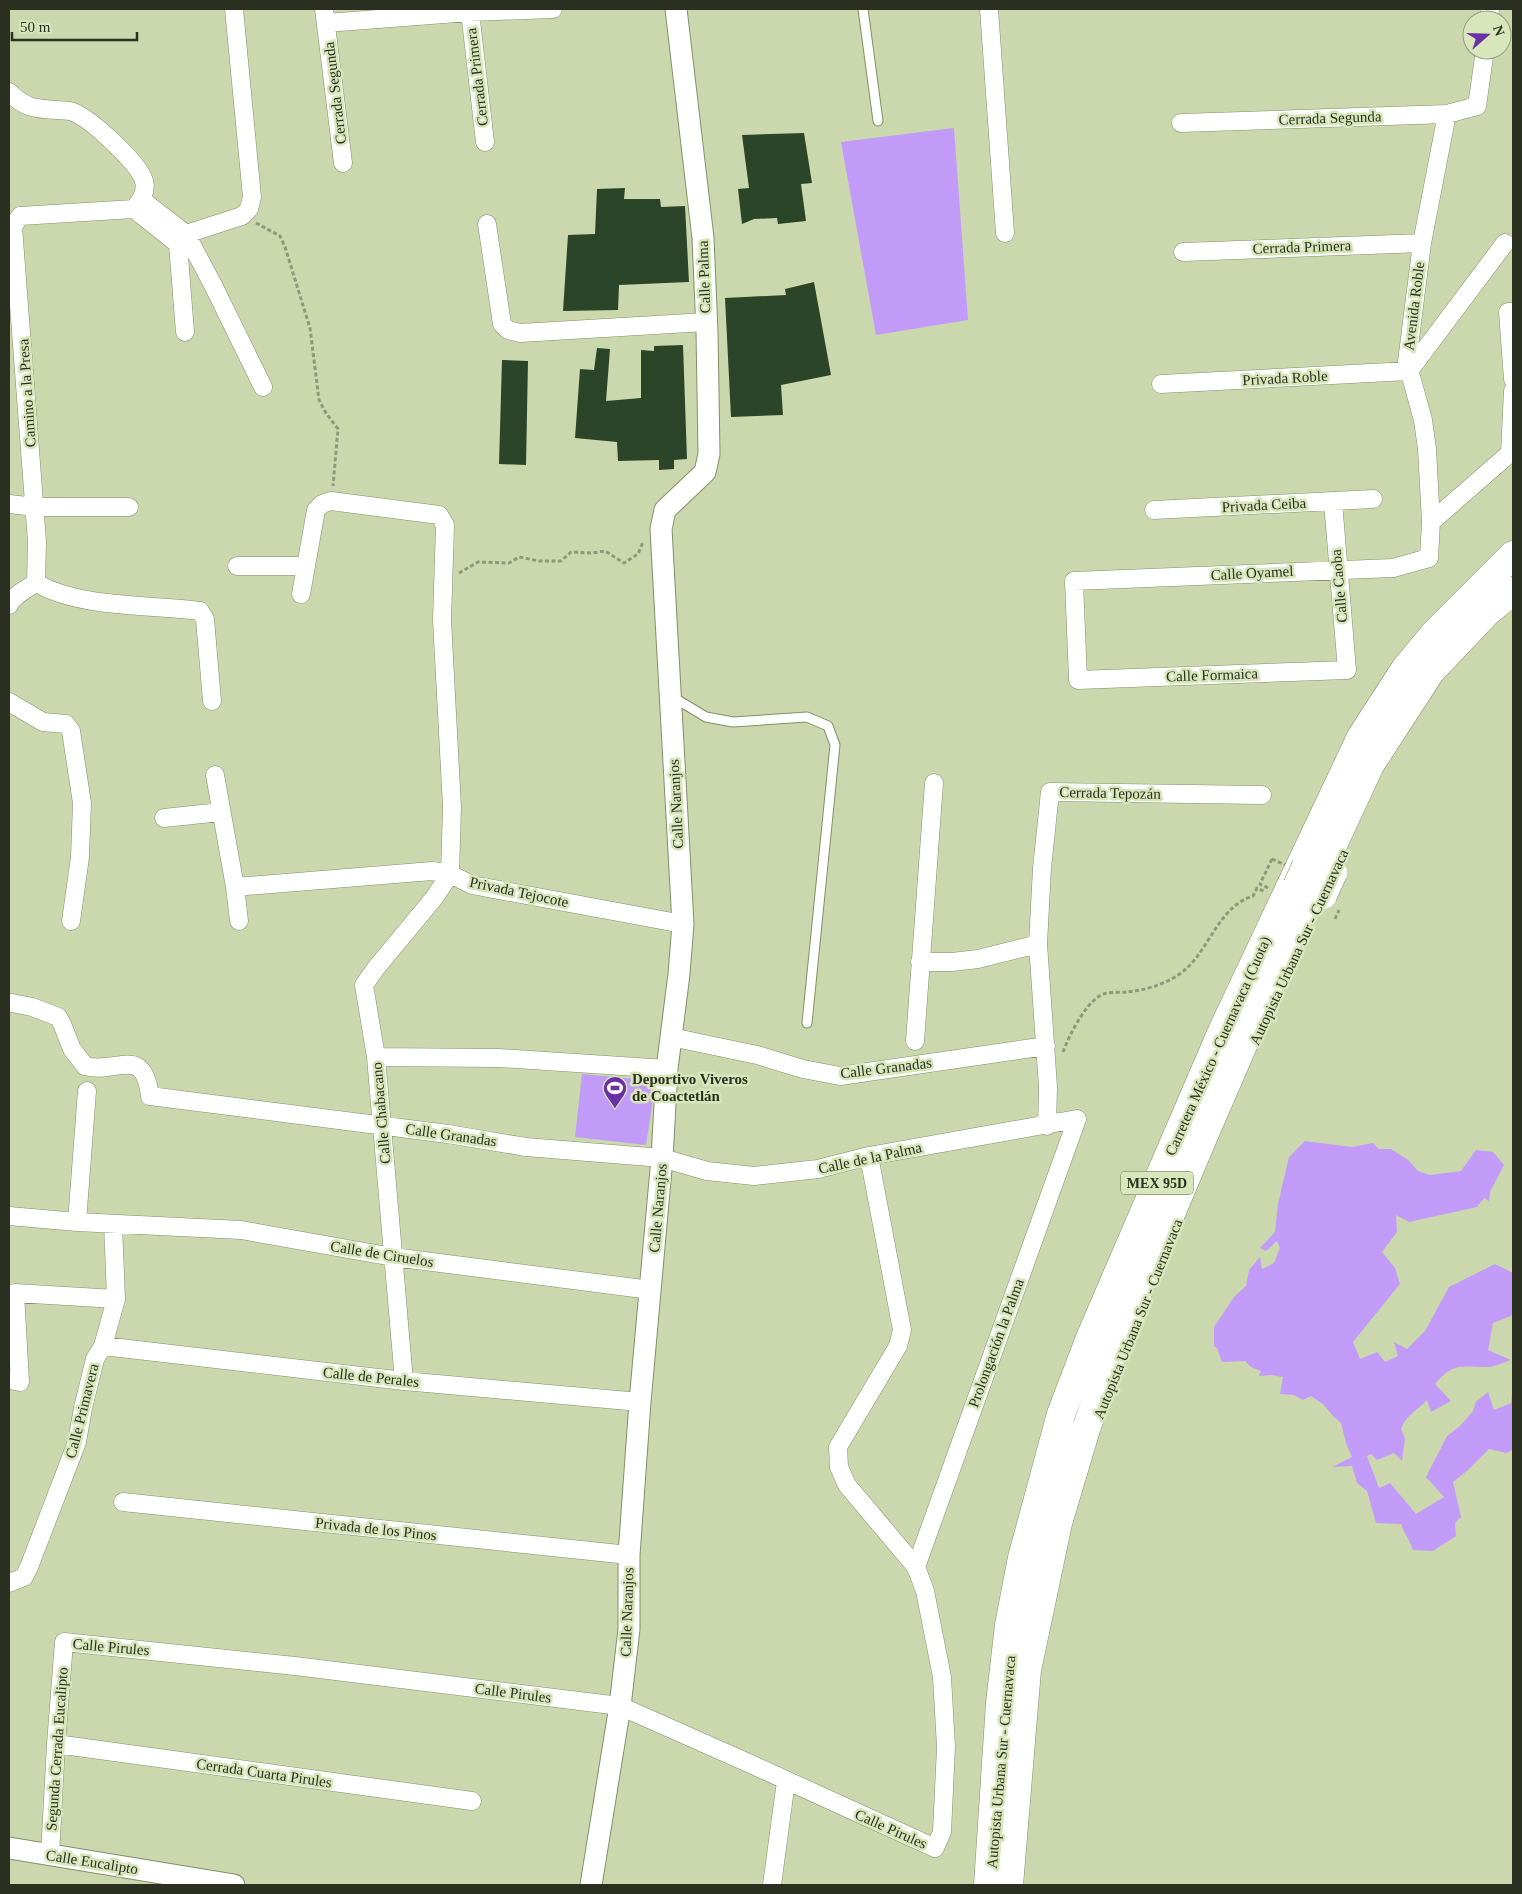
<svg xmlns="http://www.w3.org/2000/svg" width="1522" height="1894" viewBox="0 0 1522 1894" font-family="'Times New Roman',serif">
<rect width="100%" height="100%" fill="#cbd8ae"/>
<path fill="#c29bf9" d="M954,128L968,320L876,335L841,142Z
M582,1074L656,1081L646,1145L575,1137Z
M1305,1141L1352,1147L1373,1143L1379,1149H1391L1408,1160L1418,1171L1430,1175L1461,1171L1476,1150L1493,1152L1504,1165L1490,1192L1489,1201L1484,1198L1477,1207L1409,1222L1396,1215L1397,1232L1382,1252L1395,1268L1400,1284L1353,1342L1360,1359L1377,1352L1385,1362L1398,1356L1394,1342L1407,1349L1425,1331L1449,1287L1495,1264L1513,1273V1311L1511,1316L1493,1323L1488,1350L1511,1360C1504,1362 1495,1367 1488,1367C1462,1367 1453,1362 1435,1384L1451,1401L1431,1412L1427,1400C1417,1411 1406,1415 1401,1429L1405,1438L1402,1461L1394,1453L1377,1460L1371,1454L1367,1456L1379,1488L1390,1483L1416,1514L1444,1497L1426,1477L1447,1436L1460,1426L1473,1411L1476,1402L1488,1392L1494,1410L1511,1403L1512,1395H1513V1450L1506,1453L1489,1449L1468,1470L1453,1482L1461,1517L1455,1523L1456,1536L1433,1551L1413,1550C1410,1540 1404,1534 1401,1524L1376,1523L1367,1491L1357,1483L1352,1466L1332,1467L1352,1457L1346,1443L1341,1423L1333,1416L1323,1404L1311,1396L1303,1400L1294,1395L1280,1394L1283,1377L1271,1375L1259,1376L1261,1371L1251,1367L1245,1361L1222,1362L1217,1348L1214,1346V1327L1234,1297L1246,1286L1249,1270L1260,1257L1262,1269L1274,1263L1280,1248L1277,1241L1266,1251L1260,1248L1275,1232L1278,1204L1289,1157Z"/>
<path fill="#2b4528" d="M804,133L812,183L801,184L806,221L778,224L777,218L754,219L742,224L738,189L749,188L742,135Z
M625,188L624,199H660L661,207L685,206L689,282L619,285L618,310L563,311L568,235L595,234L597,189Z
M814,282L831,375L781,385L783,415L731,417L725,298L786,295L785,289Z
M683,345L687,459L674,460V469L659,470V460L618,461L617,442L575,438L580,369L594,370L597,348L610,349L606,401L641,398V350L654,351V346Z
M502,360L528,361L526,465L499,464Z"/>
<g fill="none" stroke-linecap="round" stroke-linejoin="round">
<g stroke="#839068" stroke-width="11">
<path id="service" d="M863,9L878,121
M671,696L706,717L733,722L807,717L828,726L835,745L807,1023"/>
</g>
<g stroke="#839068" stroke-width="19">
<path id="minor" d="M324,9L343,163
M989,9L1005,233
M470,12L485,142
M1489,20L1490,9
M326,23L470,12L553,9
M9,92C24,108 36,109 58,110C63,111 68,110 73,112C91,119 139,163 144,181C147,191 140,202 134,209L20,216L13,227L37,542L36,583C26,589 14,595 9,605
M1181,123L1447,114L1477,106L1485,50
M142,200L186,234L242,216L249,209L252,197L234,9
M134,209L178,244L185,332
M487,224L502,324L508,330L520,333L706,322
M186,234L213,285L263,387
M1183,252L1422,243
M1513,312H1508L1513,379
M1161,384L1409,371L1505,243
M1333,502L1347,670L1078,680L1074,581L1393,568L1429,558L1431,522L1427,449L1423,420L1407,362L1422,243L1447,114
M9,504L36,507H129
M1154,510L1373,499
M1431,522L1510,453L1513,391
M237,566H305
M36,583C82,609 149,604 200,611L205,619L212,701
M301,594L316,510L322,504L331,501L439,515L445,525L442,620L452,807L450,874L434,898L376,968L364,985L376,1057L404,1381
M9,702L43,722L66,724L71,731L82,803L80,857L71,921
M215,775L235,887L239,921
M164,818L221,812
M235,887L432,871L450,874L472,885L683,924
M920,962H952L978,959L1038,944
M12,1003L32,1007L58,1017L62,1024L72,1049L85,1066C117,1075 143,1043 150,1096L448,1134L526,1147L662,1158L707,1171L754,1176L818,1169L869,1156L1077,1119
M671,1037L757,1055L803,1069L840,1076L1046,1046
M915,1041L934,783
M376,1057L499,1058L667,1069
M1047,1126L1048,1087L1038,944L1042,868L1050,792L1262,795
M9,1216L77,1222L241,1230L393,1257L651,1290
M77,1222L87,1091
M103,1346L404,1381L640,1402
M9,1380L20,1382L15,1293L116,1299
M123,1502L629,1555
M916,1567L1077,1119
M9,1583L24,1577L29,1567L77,1442L83,1408L95,1359L103,1346L116,1299L113,1224
M56,1744L472,1801
M50,1855L56,1744L64,1642L295,1666L620,1706L744,1761L935,1848L942,1832L946,1747L942,1677L925,1591L916,1567L847,1485L839,1467L838,1447L898,1346L902,1330L869,1156
M772,1885L786,1781"/>
</g>
<g stroke="#839068" stroke-width="23">
<path id="tertiary" d="M9,1848L234,1885
M591,1885L620,1706L629,1629V1555L640,1402L662,1158L667,1069L679,974L683,924L661,529L665,510L705,472L709,454L707,331L703,238L676,9"/>
</g>
<g stroke="#839068" stroke-width="29">
<path id="motorway" d="M988,1885L1000,1703L1009,1625L1022,1558L1061,1414L1090,1338L1223,1029L1361,737L1405,669L1434,634L1513,555
M1009,1885L1027,1670L1058,1523L1086,1429L1116,1344L1202,1140L1285,948L1370,765L1431,671L1487,612L1513,591"/>
</g>
<path stroke="#8f9979" stroke-width="3" stroke-dasharray="4 2.5" stroke-linecap="butt" d="M256,223L280,236L285,247L310,328L319,400L326,413L338,429L333,486
M459,573L478,562L509,563L519,557L539,561H561L571,552L592,553L605,551L624,563L638,554L643,542
M1268,888L1260,884L1272,859
M1335,919L1339,910
M1063,1052C1070,1034 1084,1005 1101,995C1109,991 1119,993 1127,992C1148,990 1172,982 1187,968C1211,945 1220,906 1253,896L1257,888L1265,892"/>
<use href="#service" stroke="#fff" stroke-width="9"/>
<use href="#minor" stroke="#fff" stroke-width="18"/>
<use href="#tertiary" stroke="#fff" stroke-width="21"/>
<use href="#motorway" stroke="#fff" stroke-width="28"/>
<g stroke="#839068" stroke-width="29" stroke-linecap="butt">
<path id="motorway-bridge" d="M1297,886L1306,866
M1323,895L1333,873"/>
</g>
<path stroke="#8f9979" stroke-width="3" stroke-dasharray="4 2.5" stroke-linecap="butt" d="M1272,859L1285,865"/>
<use href="#motorway-bridge" stroke="#fff" stroke-width="28"/>
</g>
<defs>
<g id="stadium-pin" transform="scale(1.25)"><path d="M0 17L-7.5 6A9.5 9.5 0 1 1 7.5 6Z" fill="#6a30a6" stroke="#d8e6bb"/><path d="M0-5a6.5 5 0 1 0 0 10a6.5 5 0 1 0 0-10ZM-3.5-1.8h7v3.6h-7Z" fill="#fff"/></g>
</defs>
<g fill-rule="evenodd">
<use href="#stadium-pin" x="615" y="1088"/>
</g>
<g text-anchor="middle" dominant-baseline="central" stroke-width="5" stroke-linejoin="round" paint-order="stroke">
<rect fill="#d8e6bb" stroke="#5e664e" stroke-width="1" x="1121" y="1171.5" width="72" height="23" rx="4"/>
<g font-size="14" font-weight="bold" fill="#2a2f1f">
<text x="1157" y="1183">MEX 95D</text>
</g>
<g font-size="15" fill="#2a2f1f" stroke="#d8e6bb">
<text transform="translate(477 77) rotate(-97)">Cerrada Primera</text>
<text transform="translate(335 93) rotate(-97)">Cerrada Segunda</text>
<text transform="translate(1330 118) rotate(-2)">Cerrada Segunda</text>
<text transform="translate(1302 247) rotate(-2)">Cerrada Primera</text>
<text transform="translate(704 277) rotate(-92)">Calle Palma</text>
<text transform="translate(1414 306) rotate(-83)">Avenida Roble</text>
<text transform="translate(1285 378) rotate(-3)">Privada Roble</text>
<text transform="translate(27 393) rotate(-94)">Camino a la Presa</text>
<text transform="translate(1264 505) rotate(-3)">Privada Ceiba</text>
<text transform="translate(1252 573) rotate(-3)">Calle Oyamel</text>
<text transform="translate(1339 586) rotate(-95)">Calle Caoba</text>
<text transform="translate(1212 675) rotate(-2)">Calle Formaica</text>
<text transform="translate(1110 793) rotate(1)">Cerrada Tepozán</text>
<text transform="translate(676 804) rotate(-93)">Calle Naranjos</text>
<text transform="translate(519 892) rotate(12)">Privada Tejocote</text>
<text transform="translate(1299 947) rotate(-65)">Autopista Urbana Sur - Cuernavaca</text>
<text transform="translate(1218 1046) rotate(-66)">Carretera México - Cuernavaca (Cuota)</text>
<text transform="translate(886 1068) rotate(-7)">Calle Granadas</text>
<text transform="translate(381 1113) rotate(-95)">Calle Chabacano</text>
<text transform="translate(451 1135) rotate(8)">Calle Granadas</text>
<text transform="translate(870 1158) rotate(-12)">Calle de la Palma</text>
<text transform="translate(658 1208) rotate(-85)">Calle Naranjos</text>
<text transform="translate(382 1254) rotate(9)">Calle de Ciruelos</text>
<text transform="translate(1138 1319) rotate(-68)">Autopista Urbana Sur - Cuernavaca</text>
<text transform="translate(996 1343) rotate(-70)">Prolongación la Palma</text>
<text transform="translate(371 1377) rotate(6)">Calle de Perales</text>
<text transform="translate(82 1411) rotate(-76)">Calle Primavera</text>
<text transform="translate(376 1529) rotate(6)">Privada de los Pinos</text>
<text transform="translate(627 1612) rotate(-88)">Calle Naranjos</text>
<text transform="translate(111 1647) rotate(5)">Calle Pirules</text>
<text transform="translate(513 1693) rotate(7)">Calle Pirules</text>
<text transform="translate(57 1749) rotate(-86)">Segunda Cerrada Eucalipto</text>
<text transform="translate(1001 1762) rotate(-85)">Autopista Urbana Sur - Cuernavaca</text>
<text transform="translate(264 1773) rotate(8)">Cerrada Cuarta Pirules</text>
<text transform="translate(891 1829) rotate(24)">Calle Pirules</text>
<text transform="translate(92 1862) rotate(9)">Calle Eucalipto</text>
</g>
<g font-size="15" font-weight="bold" fill="#2a2f1f" stroke="#d8e6bb" text-anchor="start">
<text x="632" y="1079">Deportivo Viveros<tspan x="632" dy="17">de Coactetlán</tspan></text>
</g>
</g>
<rect width="1522" height="1894" fill="none" stroke="#2a2f1f" stroke-width="20"/>
<g transform="translate(1487 35) rotate(70)"><circle r="24" fill="#d8e6bb" stroke="#929d7d"/>
<path d="M0-4L9 19L0 12L-9 19Z" fill="#6a30a6"/>
<text y="-8" font-size="14" font-weight="bold" text-anchor="middle" fill="#2a2f1f">N</text>
</g>
<path d="M12 32v8h125v-8" fill="none" stroke="#2a2f1f" stroke-width="2.5"/>
<text x="20" y="32" font-size="15" fill="#2a2f1f" stroke="#d8e6bb" stroke-width="4" paint-order="stroke">50 m</text>
</svg>
